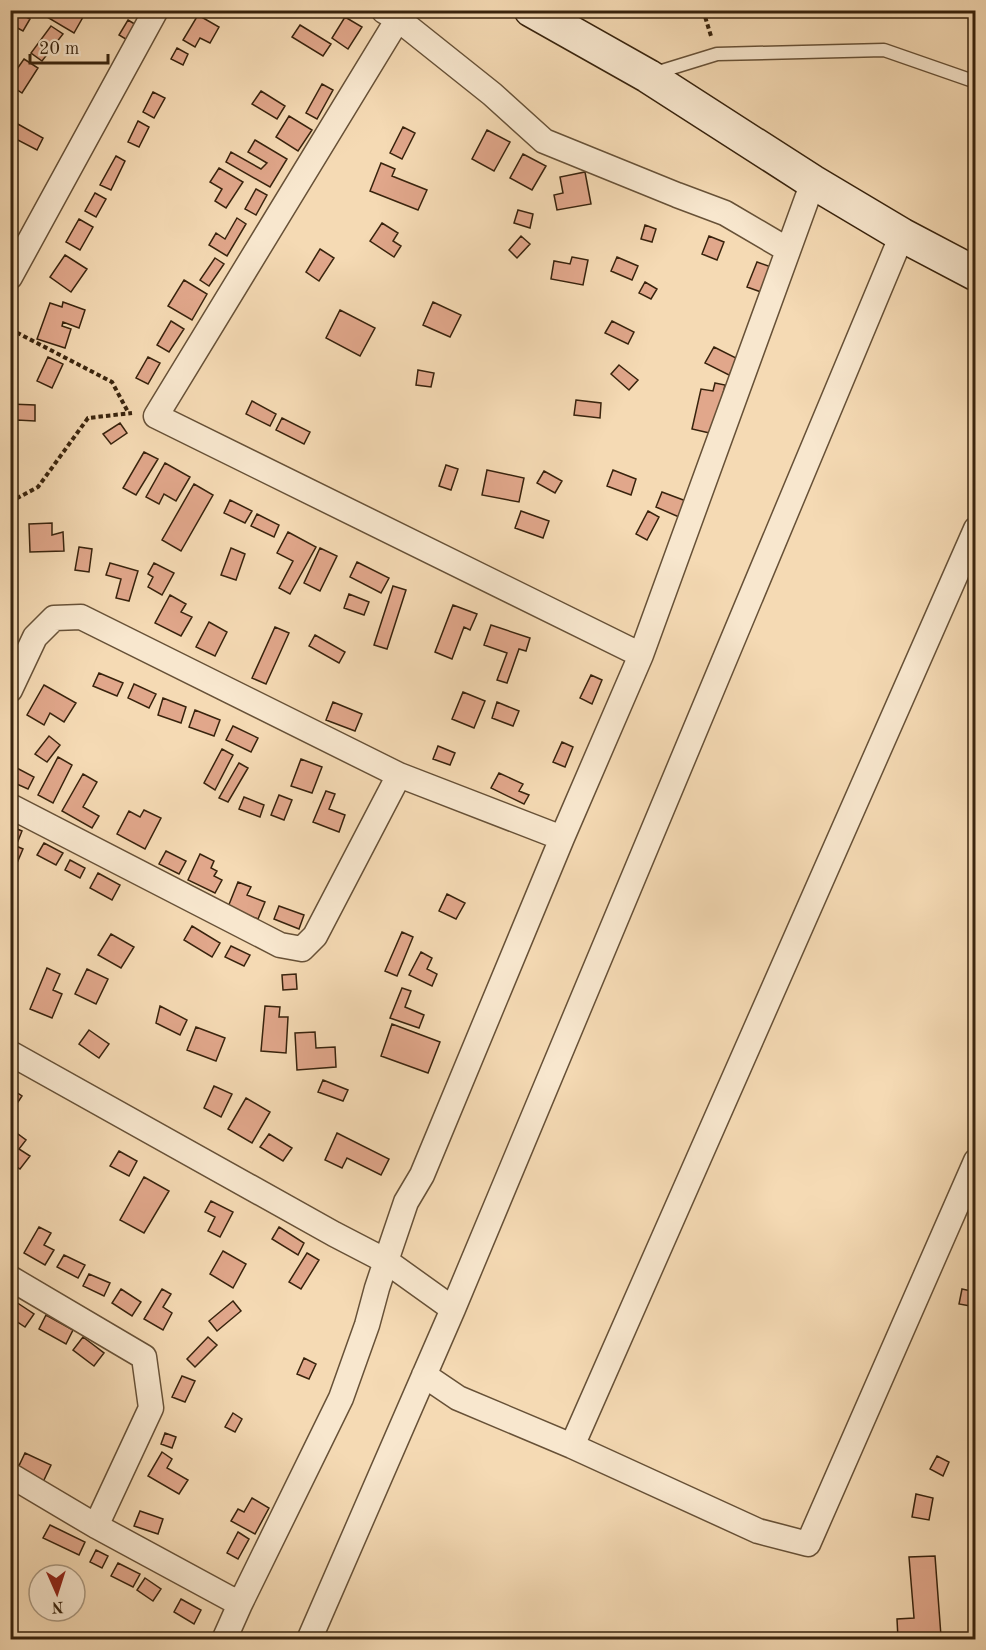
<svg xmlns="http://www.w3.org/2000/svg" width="986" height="1650" viewBox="0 0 986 1650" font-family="'Old Standard TT',serif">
<rect width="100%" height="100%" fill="#f5dab4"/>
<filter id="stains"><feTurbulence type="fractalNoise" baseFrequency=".00333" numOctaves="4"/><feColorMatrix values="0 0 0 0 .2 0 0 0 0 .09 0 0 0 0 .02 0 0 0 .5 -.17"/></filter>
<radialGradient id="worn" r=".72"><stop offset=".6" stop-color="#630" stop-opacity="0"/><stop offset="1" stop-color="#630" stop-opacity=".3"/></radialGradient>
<path fill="#e1a78b" stroke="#38230d" stroke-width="1.5" d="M51,10H87L74,33L47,17Z
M17,12L30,19L23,31L10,24Z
M198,15L219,27L210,43L200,38L195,47L183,40Z
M345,17L362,27L348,49L332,38Z
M128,20L143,29L134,44L119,35Z
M300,25L331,44L323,56L292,37Z
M51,26L63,34L42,61L31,53Z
M177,48L188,54L183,65L171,59Z
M24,59L38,68L22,93L10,85V79Z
M322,84L333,90L317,119L306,113Z
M261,91L285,106L277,119L252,104Z
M153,92L165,98L154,118L143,112Z
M289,116L312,130L298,151L276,137Z
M138,121L149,127L139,147L128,142Z
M16,123L43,138L37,150L10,136Z
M403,127L415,133L402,159L390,153Z
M487,130L510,142L494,171L472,159Z
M255,140L287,159L270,187L226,162L231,152L261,169L267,163L248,152Z
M523,154L546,166L532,190L510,178Z
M116,156L125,161L111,190L100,185Z
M381,163L395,169L392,176L427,190L418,210L370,191Z
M219,168L243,182L226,208L215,201L222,189L210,182Z
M585,172L591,204L557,210L554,195L563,193L560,177Z
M256,189L267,195L256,215L245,209Z
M95,193L106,199L96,217L85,211Z
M518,210L533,214L530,228L514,223Z
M237,218L246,224L227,256L209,245L216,233L225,239Z
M79,219L93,227L80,250L66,242Z
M382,223L398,233L393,241L401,246L394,257L370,241Z
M645,225L656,229L652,242L641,239Z
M521,236L530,244L517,258L509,250Z
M709,236L724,242L717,260L702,254Z
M320,249L334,258L319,281L306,272Z
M65,255L87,269L71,292L50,277Z
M572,257L588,260L583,285L551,279L554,261L570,264Z
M617,257L638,266L632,280L611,271Z
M215,258L224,264L209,286L200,280Z
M757,262L771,267L761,292L747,287Z
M184,280L207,294L192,320L168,306Z
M645,282L657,289L651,299L639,293Z
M63,302L85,310L79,328L63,322L62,326L71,329L65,348L37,339L50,303L62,307Z
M433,302L461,315L450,337L423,325Z
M340,310L375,328L360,356L326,338Z
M171,321L184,329L169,352L157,345Z
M612,321L634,332L628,344L605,333Z
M714,347L738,359L729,375L705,363Z
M48,357L63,364L52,388L37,381Z
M148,357L160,363L148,384L136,378Z
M619,365L638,380L629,390L611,374Z
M418,370L434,373L431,387L416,385Z
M715,383L725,385L714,434L692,429L701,389L713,391Z
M576,400L601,403L600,418L574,415Z
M252,401L276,414L270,426L246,414Z
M10,404L35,405V421L17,420L15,441H10Z
M282,418L310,432L304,444L276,430Z
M120,423L127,433L111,444L103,434Z
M144,452L158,459L136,495L123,488Z
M165,463L190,477L176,501L164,494L159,504L146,497Z
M446,465L458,469L451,490L439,486Z
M487,470L524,478L519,502L482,495Z
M613,470L636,479L631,495L607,486Z
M544,471L562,481L555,493L537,483Z
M194,484L213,495L181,551L162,540Z
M662,492L686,501L679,517L656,507Z
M230,500L252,511L245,523L224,513Z
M521,511L549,521L543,538L515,528Z
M648,511L659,517L647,540L636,534Z
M257,514L279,525L274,537L251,526Z
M52,523V535L63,532L64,551L30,552L29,524Z
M288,532L316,547L290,594L279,588L293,561L277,553Z
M79,547L92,549L89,572L75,570Z
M231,548L245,554L236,580L221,575Z
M320,548L337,556L320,591L304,583Z
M357,562L389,578L381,593L350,577Z
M110,563L138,571L129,601L116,598L121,579L106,575Z
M154,563L174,573L162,595L148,587L153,577L148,574Z
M393,586L406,590L387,649L374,645Z
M349,594L369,602L364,615L344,608Z
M170,595L186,604L181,612L192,617L181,636L155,623Z
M453,605L477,614L470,630L464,627L452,659L435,652Z
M209,622L227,632L215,656L196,647Z
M491,625L530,638L526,651L519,649L507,683L497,680L507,653L484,645Z
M275,627L289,633L266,684L252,678Z
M315,635L345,652L339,663L309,646Z
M99,673L123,683L117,696L93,686Z
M591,675L602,680L592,704L580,698Z
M134,684L156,694L149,708L128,698Z
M44,685L76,703L64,722L50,713L44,725L27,715Z
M463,692L485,701L474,728L452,719Z
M163,698L186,707L181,723L158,715Z
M333,702L362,714L355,731L326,720Z
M497,702L519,711L513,726L492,718Z
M195,710L220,720L214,736L189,727Z
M233,726L258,738L251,752L226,740Z
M49,736L60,745L47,762L35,754Z
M562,742L573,747L565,767L553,762Z
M438,746L455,753L450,765L433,759Z
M222,749L233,755L215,790L204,783Z
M58,757L72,765L53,803L38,795Z
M301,759L322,767L312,793L291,786Z
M239,763L248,768L228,802L219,798Z
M13,766L34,777L28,789L10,781V770Z
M499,773L523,784L519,791L529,795L524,804L491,788Z
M83,774L97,782L83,807L99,816L92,828L62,811Z
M326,791L335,794L329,809L345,815L339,832L313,822Z
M279,795L292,800L284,820L271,815Z
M244,797L264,805L260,817L239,809Z
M144,810L161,818L145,849L117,834L129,811L140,817Z
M10,826L22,831L16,846L23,849L17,863L10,861Z
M44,843L63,853L56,865L37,855Z
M166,851L186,861L179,874L159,864Z
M200,854L214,861L211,868L217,871L214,876L222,880L215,893L188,880Z
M70,860L85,868L80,878L65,870Z
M98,873L120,885L112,900L90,888Z
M238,882L251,887L247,895L265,902L258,919L228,907Z
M447,894L465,903L456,919L439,911Z
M279,906L304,915L299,929L274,919Z
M192,926L220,943L212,957L184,940Z
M402,932L413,937L397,976L385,971Z
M111,934L134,947L121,968L98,955Z
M231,946L250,955L244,966L225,957Z
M421,952L432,958L427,969L437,974L432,986L409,975Z
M47,968L60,974L53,990L62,994L52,1018L30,1009Z
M87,969L108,979L96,1004L75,994Z
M296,974L297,989L283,990L282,975Z
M402,988L411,991L405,1007L424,1015L419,1028L390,1018Z
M160,1006L187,1020L180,1035L156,1023Z
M265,1006L280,1007L279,1017H288L286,1053L261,1051Z
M392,1024L440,1042L428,1073L381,1056Z
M196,1027L225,1038L216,1061L187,1050Z
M89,1030L109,1044L99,1058L79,1044Z
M315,1032L316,1048L335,1047L336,1067L297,1070L295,1033Z
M323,1080L348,1090L343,1101L318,1092Z
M214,1086L232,1094L221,1117L204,1108Z
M10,1088L22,1096L14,1108L10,1106Z
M246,1098L270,1112L252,1143L228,1129Z
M14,1131L26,1140L19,1149L30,1156L20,1169L10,1162V1136Z
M337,1133L389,1159L381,1175L347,1158L342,1168L325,1160Z
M269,1134L292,1148L283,1161L260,1147Z
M119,1151L137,1161L129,1176L110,1166Z
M144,1177L169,1191L144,1233L120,1220Z
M211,1201L233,1212L220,1237L208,1231L215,1217L205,1212Z
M39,1227L51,1233L44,1245L54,1250L45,1265L24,1253Z
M279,1227L304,1243L298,1255L272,1239Z
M223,1251L246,1264L233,1288L210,1274Z
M307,1253L319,1260L301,1289L289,1282Z
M64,1255L85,1265L78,1278L57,1267Z
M89,1274L110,1283L104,1296L83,1286Z
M121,1289L141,1302L132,1316L112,1303Z
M162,1289L171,1294L163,1307L172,1313L163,1330L144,1319Z
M962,1289L976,1292V1307L959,1304Z
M13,1300L34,1314L25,1327L10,1317V1303Z
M233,1301L241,1311L217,1331L209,1321Z
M46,1315L73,1330L66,1344L39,1329Z
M83,1337L104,1353L94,1366L73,1350Z
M208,1337L217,1345L195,1367L187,1359Z
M304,1358L316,1364L309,1379L297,1374Z
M182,1376L195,1381L185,1402L172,1397Z
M233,1413L242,1419L235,1432L225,1427Z
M165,1433L176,1437L172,1448L161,1444Z
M162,1452L172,1459L167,1468L188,1480L179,1494L148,1476Z
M25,1453L51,1465L43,1482L17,1470Z
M937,1456L949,1462L943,1476L930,1469Z
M916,1494L933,1498L929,1520L912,1517Z
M252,1498L269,1508L255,1534L231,1521L238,1509L244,1512Z
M140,1511L163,1519L158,1534L134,1526Z
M50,1525L85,1542L79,1555L43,1538Z
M238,1532L249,1539L238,1559L227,1553Z
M96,1550L108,1556L102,1568L90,1562Z
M935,1556L941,1636L898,1639L897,1619L914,1618L909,1557Z
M118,1563L140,1574L133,1587L111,1576Z
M145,1578L161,1589L153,1601L137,1590Z
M181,1599L201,1610L194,1624L174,1612Z"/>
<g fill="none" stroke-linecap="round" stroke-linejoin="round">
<g stroke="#675137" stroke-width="15">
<path id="lane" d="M652,74L717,54L884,50L976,82"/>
</g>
<g stroke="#675137" stroke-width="27">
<path id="street" d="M384,11L398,19L492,94L544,141L677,195L725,213L788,250
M398,19L156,416L641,655
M10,277L156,10
M10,690L35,637L54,618L81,617L399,775L562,838
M10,806L280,945L302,949L315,936L399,775
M10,1053L334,1234L386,1261L406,1202L422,1175L562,838L641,655L813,182
M10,1278L144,1357L151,1408L96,1526
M424,1375L458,1398L572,1446L758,1531L808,1544L976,1161
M572,1446L976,529
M10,1475L96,1526L240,1604
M224,1640L240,1604L341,1398L367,1325L377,1288L386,1261L453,1309
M309,1640L453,1309L902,235"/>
</g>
<g stroke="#38230d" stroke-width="36">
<path id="secondary" d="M531,10L648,76L813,182L902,235L976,274"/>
</g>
<path stroke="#38230d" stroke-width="4" stroke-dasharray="4.5 3" stroke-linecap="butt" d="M703,10L711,36
M10,329L112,382L128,412
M10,502L38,487L88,418L132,413"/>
<use href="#lane" stroke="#f8e7ce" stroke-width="12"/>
<use href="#street" stroke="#f8e7ce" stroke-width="24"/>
<use href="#secondary" stroke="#f8e7ce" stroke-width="33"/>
</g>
<rect width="986" height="1650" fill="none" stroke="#f5dab4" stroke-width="36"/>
<rect x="12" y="12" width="962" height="1626" fill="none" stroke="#38230d" stroke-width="3"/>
<rect x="18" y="18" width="950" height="1614" fill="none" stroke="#38230d" stroke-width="1.5"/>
<g transform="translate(57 1593) rotate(177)"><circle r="28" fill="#f8e7ce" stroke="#ab9981" stroke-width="1.5"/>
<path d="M0-4.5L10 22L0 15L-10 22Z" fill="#8f2418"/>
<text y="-9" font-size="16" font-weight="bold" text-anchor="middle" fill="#38230d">N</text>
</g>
<path d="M30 54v9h78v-9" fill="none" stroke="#38230d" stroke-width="3"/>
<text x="39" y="54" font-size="18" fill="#38230d" stroke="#f8e7ce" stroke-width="4.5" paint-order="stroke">20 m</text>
<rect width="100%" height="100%" filter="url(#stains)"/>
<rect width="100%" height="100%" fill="url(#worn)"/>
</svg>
